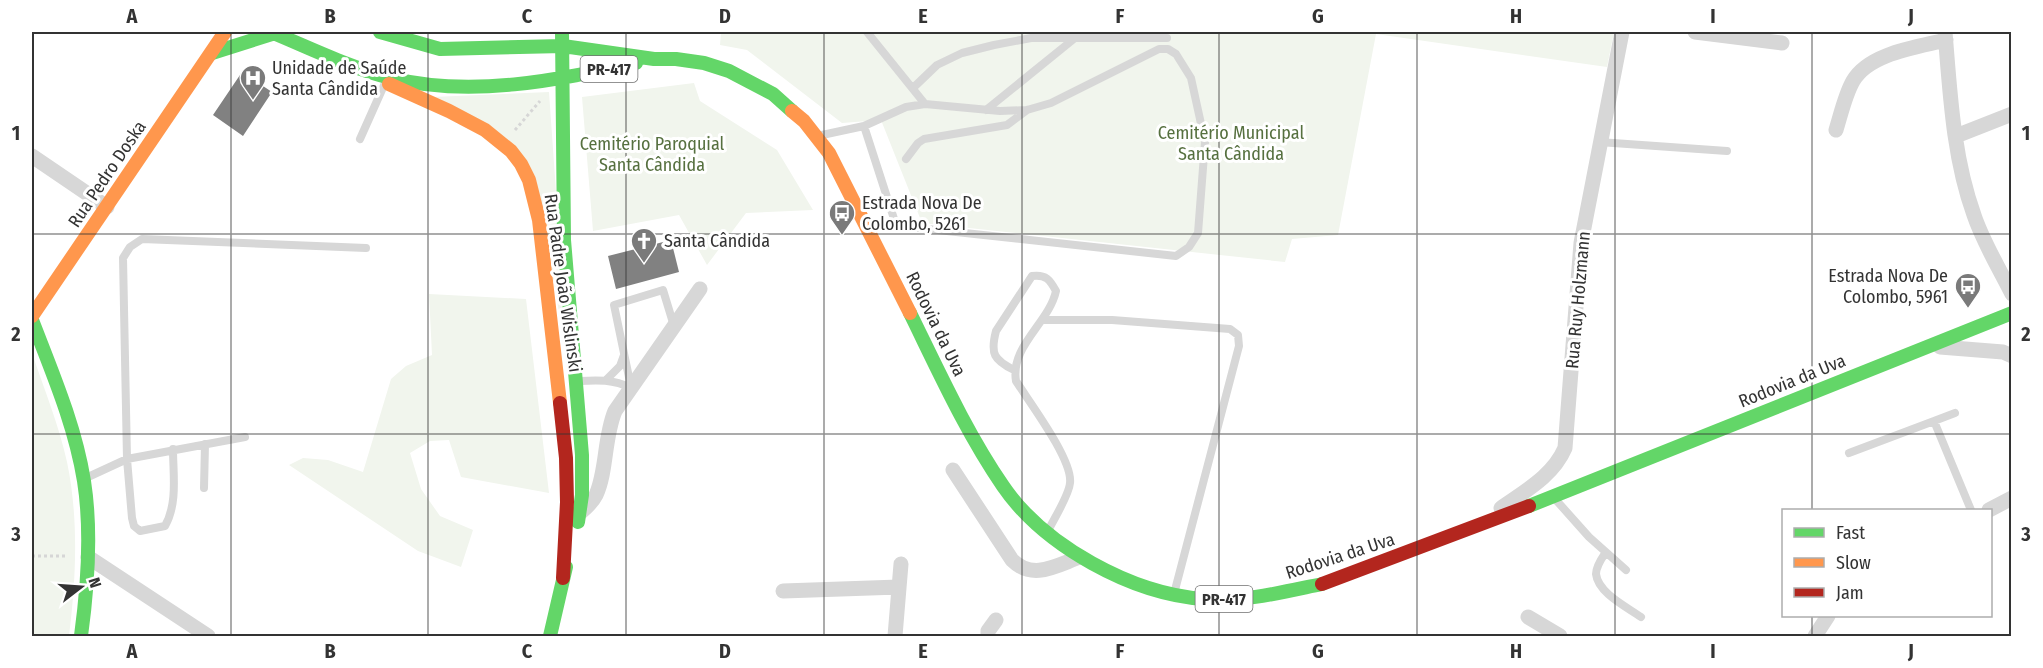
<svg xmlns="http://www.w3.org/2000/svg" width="2043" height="668" viewBox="0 0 2043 668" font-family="'Fira Sans Condensed',sans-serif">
<rect width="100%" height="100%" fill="#fff"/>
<path fill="#f1f5ed" d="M721,32H1614L1607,67L1376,34L1338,235L1292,239L1285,262L922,223L881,120L842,123L747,50L720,45Z
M694,83L700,101L777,150L813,210L746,213L707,265L679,215L593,231L582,97Z
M549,92L568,363L535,176L432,97Z
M429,294L526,299L549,493L461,477L449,440L430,441L410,453L421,489L440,516L473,530L461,567L418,551L289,465L303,458L328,460L363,472L391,379L406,366L432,355Z
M32,353C44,389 59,425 67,462C79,519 76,580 69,636H32Z"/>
<path fill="#818181" d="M242,72L272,92L243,136L213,115Z
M671,240L679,272L616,289L608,256Z"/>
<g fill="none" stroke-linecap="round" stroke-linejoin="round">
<path stroke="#d6d6d6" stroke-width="3" stroke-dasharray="3 3" stroke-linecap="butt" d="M515,130L540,101
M32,556H68"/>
<path stroke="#d7d7d7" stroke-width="8" d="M867,32L925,104
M913,88L937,65L962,53L994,45L1031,38H1167
M986,110L1075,38
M864,126L896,225
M822,135L864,126L906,107L925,104L1000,111L1027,110L1051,103L1159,49H1168L1176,54L1191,78L1205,142L1198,233L1189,247L1176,256L873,223
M360,139L385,83
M1599,142L1727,151
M906,159L918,143L924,139L1007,125L1027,110
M1042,320H1112L1230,329L1238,335L1239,346L1175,590
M1014,370C994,360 990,354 996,331L1032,276C1046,274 1050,280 1056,291C1049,323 1010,346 1016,381C1030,403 1073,460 1070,483C1069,495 1055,517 1049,529
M606,380L620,366L624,355
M578,381C597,380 613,379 631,388
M631,387L614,305L663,290L674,326
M1934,421L1955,413
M173,449C173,474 178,503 165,526L140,531L134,526L132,518L127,459L123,258L130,247L142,239L366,248
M1849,453L1934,421L1971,510
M88,477L127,459L245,437
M204,488L205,444
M1556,500L1589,537L1626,570
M1606,552C1602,558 1596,566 1596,574C1598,593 1627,607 1641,617"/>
<path stroke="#d7d7d7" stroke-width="15" d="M1695,32L1782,43
M1945,32C1950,92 1953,157 1974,215C1983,242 1999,268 2012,294
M1836,130C1841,114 1845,95 1853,81C1869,53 1918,47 1946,40
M1956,136L2012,114
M32,156L107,207
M1940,347L2003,352L2012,356
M953,470L1012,560C1033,581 1057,565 1080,557
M1501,508C1525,491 1553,476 1565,448L1581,243L1622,32
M1989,510L2012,498
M580,513C586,508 592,503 596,495C607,471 604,437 615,411L700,289
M88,557L208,636
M783,591L899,587
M1528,617L1560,636
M895,636L901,564
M988,636V631L996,620
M1815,636L1828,616"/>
<path stroke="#63d668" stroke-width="14" d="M271,32C310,48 350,68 391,78C472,98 557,80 636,63
M380,32L440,49L563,46L654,59H676L704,63L729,71L773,94L792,111
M562,32L564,240L582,455V495L578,522
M212,53L275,33
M910,313C939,372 966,432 1003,486C1044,546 1132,594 1204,599C1245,602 1283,592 1322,584
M32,320C52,372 75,425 84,481C92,532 88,585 81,636
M1529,506L2012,313
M550,636L566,567"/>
<path stroke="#ff974d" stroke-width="14" d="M389,84L449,111L485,130L511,151L521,164L529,180L539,220L560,403
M792,111L804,121L829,153L910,313
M32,316L225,32"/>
<path stroke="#b3261e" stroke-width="14" d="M560,403L566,458L567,502L563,578
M1322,584L1529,506"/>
</g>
<path fill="none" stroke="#333" stroke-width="1.5" stroke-opacity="0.55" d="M231,32V636M428,32V636M626,32V636M824,32V636M1022,32V636M1219,32V636M1417,32V636M1615,32V636M1812,32V510M32,234H2012M32,434H2012M1812,616V636"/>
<defs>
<g id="hospital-pin" transform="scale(1.35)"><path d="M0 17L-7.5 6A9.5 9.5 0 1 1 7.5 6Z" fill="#7a7a7a" stroke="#fff"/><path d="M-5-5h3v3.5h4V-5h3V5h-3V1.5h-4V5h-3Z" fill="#fff"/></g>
<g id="bus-pin" transform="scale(1.35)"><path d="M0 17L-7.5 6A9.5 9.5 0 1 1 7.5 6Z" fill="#7a7a7a" stroke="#fff"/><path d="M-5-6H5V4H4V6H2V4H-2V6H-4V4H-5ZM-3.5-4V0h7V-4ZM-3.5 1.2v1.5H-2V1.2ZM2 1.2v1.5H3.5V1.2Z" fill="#fff"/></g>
<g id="church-pin" transform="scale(1.35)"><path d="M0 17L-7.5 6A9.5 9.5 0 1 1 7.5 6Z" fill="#7a7a7a" stroke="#fff"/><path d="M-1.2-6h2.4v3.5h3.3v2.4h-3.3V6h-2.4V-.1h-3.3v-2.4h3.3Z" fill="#fff"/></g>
</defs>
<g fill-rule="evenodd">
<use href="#hospital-pin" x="253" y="78"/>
<use href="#bus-pin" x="842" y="213"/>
<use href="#church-pin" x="644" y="241"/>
<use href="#bus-pin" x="1968" y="286"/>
</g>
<g text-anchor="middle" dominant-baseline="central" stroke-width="6" stroke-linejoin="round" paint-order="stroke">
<g fill="#fff" stroke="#707070" stroke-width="1.5">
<rect x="580.5" y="56" width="57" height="26" rx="4.5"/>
<rect x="1195.5" y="586" width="57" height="26" rx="4.5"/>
</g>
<g font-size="16" font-weight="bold" fill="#333">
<text x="609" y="69">PR-417</text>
<text x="1224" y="599">PR-417</text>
</g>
<g font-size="18" fill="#333" stroke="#fff" text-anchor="start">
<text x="272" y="68">Unidade de Saúde<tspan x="272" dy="21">Santa Cândida</tspan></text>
<text x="862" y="203">Estrada Nova De<tspan x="862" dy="21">Colombo, 5261</tspan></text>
<text x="664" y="241">Santa Cândida</text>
<text x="1948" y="276" text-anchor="end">Estrada Nova De<tspan x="1948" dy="21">Colombo, 5961</tspan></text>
</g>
<g font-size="18" fill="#56703f" stroke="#fff">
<text x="1231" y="133">Cemitério Municipal<tspan x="1231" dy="21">Santa Cândida</tspan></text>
<text x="652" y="144">Cemitério Paroquial<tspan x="652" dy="21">Santa Cândida</tspan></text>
</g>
<g font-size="18" fill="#333" stroke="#fff">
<text transform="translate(107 174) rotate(-56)">Rua Pedro Doska</text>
<text transform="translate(563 283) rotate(82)">Rua Padre João Wislinski</text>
<text transform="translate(1578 300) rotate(-85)">Rua Ruy Holzmann</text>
<text transform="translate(936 324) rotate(64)">Rodovia da Uva</text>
<text transform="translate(1792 381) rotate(-22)">Rodovia da Uva</text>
<text transform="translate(1340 556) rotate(-18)">Rodovia da Uva</text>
</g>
</g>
<rect width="2043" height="668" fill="none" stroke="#ffffff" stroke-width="66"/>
<rect x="1782" y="509" width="210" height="108" fill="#ffffff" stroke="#adadad" stroke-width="1.5"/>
<rect x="1794" y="528" width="30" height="9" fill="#63d668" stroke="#adadad" stroke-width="1.5"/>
<text x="1836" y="539" font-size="18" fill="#333333">Fast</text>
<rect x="1794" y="558" width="30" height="9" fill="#ff974d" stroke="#adadad" stroke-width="1.5"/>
<text x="1836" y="569" font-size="18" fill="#333333">Slow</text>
<rect x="1794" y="588" width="30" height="9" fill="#b3261e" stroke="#adadad" stroke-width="1.5"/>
<text x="1836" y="599" font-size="18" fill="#333333">Jam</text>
<g transform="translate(81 587) rotate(73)" stroke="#ffffff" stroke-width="4.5" paint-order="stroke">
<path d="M0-4.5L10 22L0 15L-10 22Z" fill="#333333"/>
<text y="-9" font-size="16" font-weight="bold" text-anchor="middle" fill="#333333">N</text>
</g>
<rect x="33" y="33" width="1977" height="602" fill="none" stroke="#333" stroke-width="2"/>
<g font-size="20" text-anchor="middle" font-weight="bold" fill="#333">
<text x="132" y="23">A</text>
<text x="330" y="23">B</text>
<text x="527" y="23">C</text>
<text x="725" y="23">D</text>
<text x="923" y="23">E</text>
<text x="1120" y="23">F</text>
<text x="1318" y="23">G</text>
<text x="1516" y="23">H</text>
<text x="1713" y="23">I</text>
<text x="1911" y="23">J</text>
<text x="16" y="140">1</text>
<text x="2026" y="140">1</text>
<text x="16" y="341">2</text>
<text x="2026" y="341">2</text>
<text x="16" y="541">3</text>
<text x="2026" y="541">3</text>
<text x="132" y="658">A</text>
<text x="330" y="658">B</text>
<text x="527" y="658">C</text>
<text x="725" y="658">D</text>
<text x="923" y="658">E</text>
<text x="1120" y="658">F</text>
<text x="1318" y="658">G</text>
<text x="1516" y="658">H</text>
<text x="1713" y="658">I</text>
<text x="1911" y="658">J</text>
</g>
</svg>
